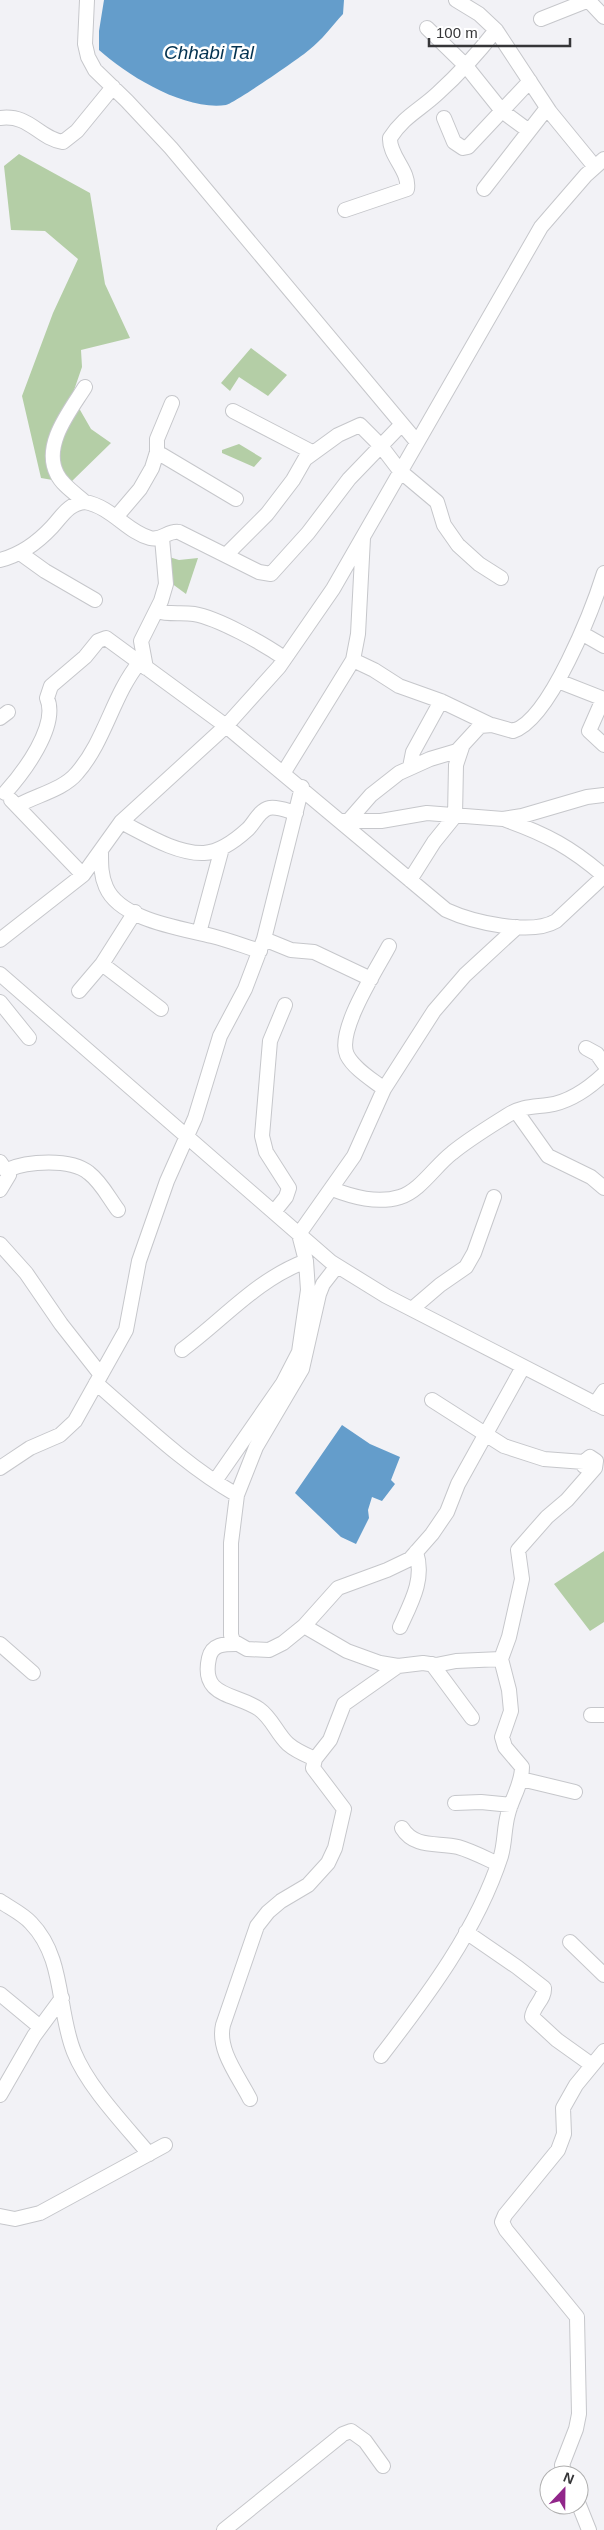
<svg xmlns="http://www.w3.org/2000/svg" width="604" height="2530" viewBox="0 0 604 2530" font-family="Helvetica,sans-serif">
<rect width="100%" height="100%" fill="#f2f2f6"/>
<path fill="#b4cea6" d="M19,154L90,193L105,284L130,338L81,350L82,367L72,396L91,429L111,443L70,483L41,478L22,396L53,313L78,259L45,231L11,230L4,166Z
M251,348L287,375L268,396L239,377L230,391L221,383Z
M239,444L262,458L254,467L222,453V450Z
M169,557L179,560L198,558L186,594L167,580Z
M604,1551V1622L590,1631L554,1584Z"/>
<path fill="#649dcb" d="M104,0H344L343,14C332,26 322,40 309,50C300,58 233,104 226,105C185,111 128,76 99,50V31Z
M342,1425L370,1444L400,1457L391,1480L395,1484L382,1501L372,1497L368,1510L369,1518L356,1544L341,1537L295,1493Z"/>
<g fill="none" stroke-linecap="round" stroke-linejoin="round">
<g stroke="#c6c7cb" stroke-width="16">
<path id="minor" d="M87,0L85,44L88,57L95,70L127,101L171,148L417,442
M456,0L479,14L496,30L550,112L595,167
M588,0L604,17
M541,19L589,0
M427,28L466,66L502,111L529,131
M0,118C30,114 38,138 63,142L77,131L113,87
M444,118L454,142L463,148L468,147L530,81
M484,189L547,108
M345,210L407,189C410,171 389,156 390,138C404,116 420,110 438,93C459,74 478,53 496,30
M85,387C70,411 42,445 57,474C62,485 76,494 85,502
M233,411L312,452
M157,452L236,499
M117,516L140,489L152,468L157,452V439L172,403
M20,553L45,571L95,600
M226,555L267,514L293,480L305,459L338,435L360,425L381,446L400,471L437,502L444,525L458,545L479,564L501,578
M0,560C20,555 38,542 52,527C63,515 68,504 85,502C112,507 127,532 150,538C162,541 168,530 179,532L259,572L271,574L308,533L349,479L402,424
M156,611C170,615 181,612 194,614C218,618 264,644 284,658
M583,634L604,646
M353,660L374,670L399,686L441,701L491,725
M146,668L141,641L161,601L166,584L162,538
M558,681L604,699
M603,699L589,731L604,745
M0,718L8,712
M410,767L413,752L441,701
M284,772L353,660L358,634L363,538
M5,793C23,773 59,726 47,698L51,686L85,657L98,641L106,638L226,726L446,910C472,922 531,936 556,921L604,876
M11,800L83,875
M17,806C36,795 63,790 77,773C105,741 113,695 139,663
M350,819L371,795L399,773L430,759L457,751L480,726L492,725L513,731C550,720 593,608 604,573
M506,820C546,834 572,848 604,876
M343,821H381L427,813L503,819L522,816L587,797L604,795
M121,822C145,834 176,854 204,853C220,852 236,840 248,829C254,823 260,810 269,808C277,806 288,811 296,813
M101,853C101,865 101,876 106,887C120,920 181,928 212,936C228,940 244,946 260,951
M410,880L434,842L455,816L456,765L462,747
M199,933L222,848
M264,939L291,950L314,952L371,979
M0,940L83,875L121,822L226,726L279,667L333,589L541,227L586,175L604,159
M102,964L161,1009
M0,974L331,1262L386,1296L604,1408
M79,991L102,964L135,912
M0,1002L29,1038
M586,1048L597,1054L604,1064
M384,1089C373,1080 354,1069 347,1055C336,1031 377,969 389,946
M516,1111L548,1156L591,1177L604,1188
M0,1162L9,1175L0,1190
M7,1170C27,1161 71,1158 89,1173C101,1182 109,1198 118,1210
M332,1189C353,1197 377,1204 400,1197C420,1191 435,1166 452,1153C469,1139 489,1127 508,1115C522,1106 534,1107 548,1105C570,1102 588,1089 604,1074
M274,1212L286,1197L289,1188L266,1152L262,1136L270,1041L285,1005
M0,1244L26,1273L61,1324L101,1375
M337,1266L323,1284L319,1294L302,1369L256,1447L237,1495L231,1543V1635L233,1641L247,1649L269,1650L283,1643L304,1626L338,1588L387,1570L410,1559L432,1534L447,1512L458,1484L523,1367
M412,1309L440,1285L466,1267L474,1253L494,1197
M182,1350C224,1319 256,1280 306,1261
M96,1383C141,1422 186,1466 237,1495
M432,1400L504,1446L544,1459L584,1462
M595,1404L604,1391
M0,1468L30,1448L60,1435L75,1421L126,1330L139,1261L167,1181L195,1118L220,1036L245,989L264,939L302,787
M215,1481L283,1383L299,1352L308,1290L306,1261L299,1234L354,1156L384,1089L434,1011L465,975L517,927
M304,1626L347,1651L380,1663L398,1666L423,1663L436,1665L456,1661L501,1659
M400,1627C411,1603 425,1579 416,1552
M0,1644L33,1673
M236,1644C224,1644 212,1644 209,1658C200,1698 236,1693 259,1709C272,1718 277,1734 288,1744C296,1751 306,1755 315,1759
M432,1664L472,1718
M591,1715H604
M521,1779L575,1792
M455,1803L481,1802L511,1805
M402,1828C415,1849 438,1842 458,1847C472,1851 485,1858 498,1864
M0,1901C10,1908 23,1914 31,1923C65,1958 57,2010 74,2052C88,2087 125,2125 149,2154
M466,1932L517,1967L544,1988C545,1999 533,2006 532,2017L557,2040L592,2065
M570,1942L604,1975
M0,1994L40,2027
M381,2056C428,1995 477,1930 501,1856C505,1842 504,1828 508,1814C512,1798 522,1784 522,1767L505,1747L502,1737L511,1711L509,1690L501,1659L509,1637L522,1579L518,1550L547,1517L567,1500L595,1468L596,1461L590,1457L584,1462V1466L591,1470
M0,2095L34,2036L62,1998
M250,2099C239,2077 217,2050 223,2025L257,1926L268,1912L281,1901L308,1885L328,1863L335,1848L344,1809L313,1768L315,1759L330,1740L344,1704L398,1666
M0,2216L15,2219L40,2213L165,2145
M566,2475L562,2465L576,2429L579,2414L577,2317L506,2230L502,2222L505,2215L558,2150L564,2134L563,2108L576,2085L604,2051
M579,2505L589,2530
M224,2530L343,2434L351,2431L365,2441L383,2466"/>
</g>
<use href="#minor" stroke="#fff" stroke-width="14"/>
</g>
<g text-anchor="middle" dominant-baseline="central" stroke-width="5" stroke-linejoin="round" paint-order="stroke">
<g font-size="19" font-style="italic" fill="#043351" stroke="#fff">
<text x="209" y="52">Chhabi Tal</text>
</g>
</g>
<g transform="translate(564 2490) rotate(22)"><circle r="24" fill="#ffffff" stroke="#afafaf"/>
<path d="M0-4L9 19L0 12L-9 19Z" fill="#91268a"/>
<text y="-8" font-size="14" font-weight="bold" text-anchor="middle" fill="#363638">N</text>
</g>
<path d="M429 38v8h141v-8" fill="none" stroke="#363638" stroke-width="2.5"/>
<text x="436" y="38" font-size="15" fill="#363638" stroke="#ffffff" stroke-width="4" paint-order="stroke">100 m</text>
</svg>
